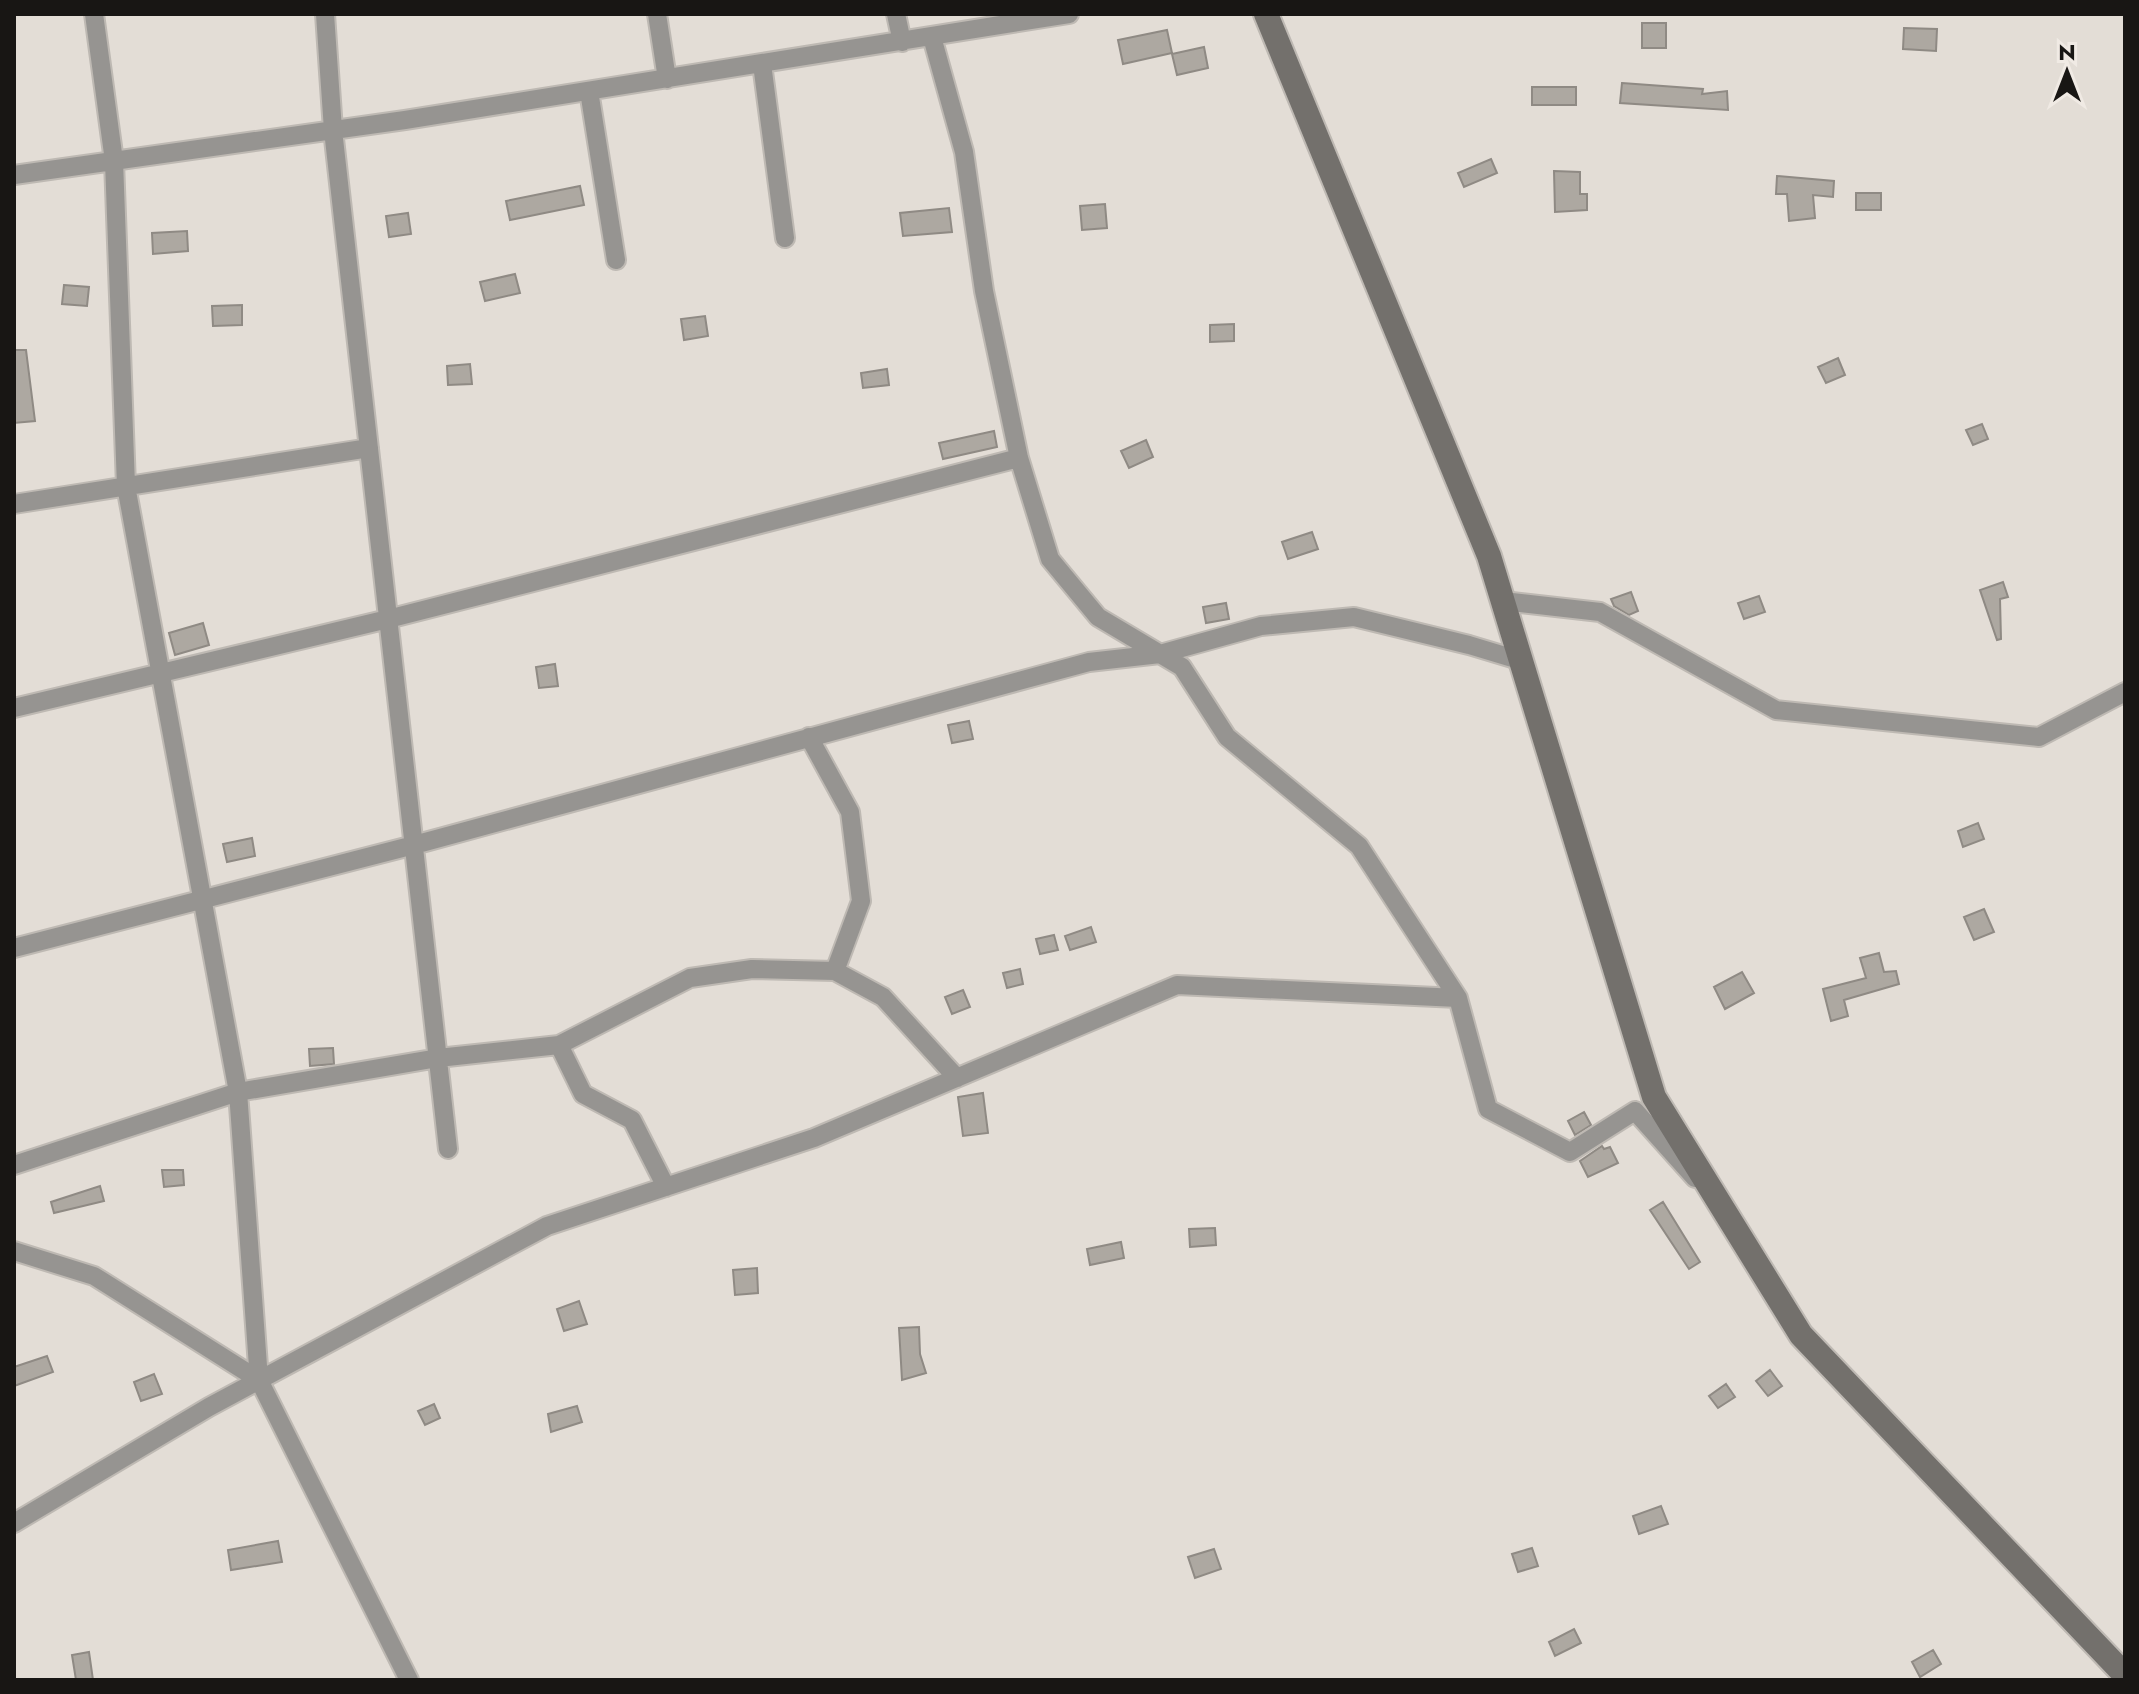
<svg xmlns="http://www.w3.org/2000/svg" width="2139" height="1694" viewBox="0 0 2139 1694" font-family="Jost,sans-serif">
<rect width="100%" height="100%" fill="#e3ddd6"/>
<path fill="#ada8a1" stroke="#8f8a84" stroke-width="2" d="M1642,23H1666V48H1642Z
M1904,28L1937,29L1936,51L1903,49Z
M1167,30L1172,53L1123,64L1118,40Z
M1204,47L1208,68L1177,75L1172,54Z
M1622,83L1703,89L1702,94L1727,91L1728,110L1620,103Z
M1532,87H1576V105H1532Z
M1491,159L1497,173L1464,187L1458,173Z
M1554,171L1580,172V194H1587V210L1555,212Z
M1777,176L1834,181L1833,197L1813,195L1815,218L1789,221L1787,194H1776Z
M580,186L584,205L510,220L506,201Z
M1856,193H1881V210H1856Z
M1105,204L1107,228L1082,230L1080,206Z
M949,208L952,232L903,236L900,213Z
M408,213L411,234L389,237L386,216Z
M187,231L188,251L153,254L152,233Z
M515,274L520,293L485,301L480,282Z
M64,285L89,287L87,306L62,304Z
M242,305V325L213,326L212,306Z
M705,316L708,336L684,340L681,319Z
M1234,324V341L1210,342V325Z
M14,350H26L35,421L14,423Z
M1838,358L1845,375L1826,383L1818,367Z
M470,364L472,384L448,385L447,366Z
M887,369L889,385L863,388L861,373Z
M1982,424L1988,439L1973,445L1966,430Z
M994,431L997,447L943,459L939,443Z
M1146,440L1153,457L1129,468L1121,451Z
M1312,532L1318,549L1288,559L1282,542Z
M2003,582L2008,597L2000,599L2001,639L1997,640L1980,590Z
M1631,592L1638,611L1629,615L1614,606L1611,599Z
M1759,596L1765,612L1744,619L1738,603Z
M1226,603L1229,619L1206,623L1203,607Z
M203,623L209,645L175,655L169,633Z
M555,664L558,686L539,688L536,667Z
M969,721L973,739L952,743L948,725Z
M1978,823L1984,839L1963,847L1958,831Z
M252,838L255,856L227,862L223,844Z
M1984,909L1994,932L1974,940L1964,917Z
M1091,927L1096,942L1070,950L1065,936Z
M1054,935L1058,950L1040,954L1036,939Z
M1879,953L1884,972L1896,971L1899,984L1844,1000L1848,1016L1831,1021L1823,989L1866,978L1860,958Z
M1020,969L1023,984L1007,988L1003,973Z
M1742,972L1754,993L1725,1009L1714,987Z
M963,990L970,1007L952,1014L945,997Z
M333,1048L334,1064L310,1066L309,1049Z
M983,1093L988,1133L963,1136L958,1097Z
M1584,1112L1591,1125L1575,1135L1568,1121Z
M1602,1146L1604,1149L1610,1147L1618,1163L1588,1177L1580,1161Z
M162,1170H183L184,1185L164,1187Z
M100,1186L104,1201L54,1213L51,1202Z
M1663,1202L1700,1262L1689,1269L1650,1210Z
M1215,1228L1216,1245L1190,1247L1189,1229Z
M1121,1242L1124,1258L1090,1265L1087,1249Z
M757,1268L758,1293L735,1295L733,1270Z
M579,1301L587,1324L564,1331L557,1309Z
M919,1327L920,1354L926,1373L902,1380L899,1328Z
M47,1356L53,1372L14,1386V1367Z
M1770,1370L1782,1386L1768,1396L1756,1381Z
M154,1374L162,1394L141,1401L134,1382Z
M1726,1384L1735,1397L1718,1408L1709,1396Z
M434,1404L440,1418L425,1425L418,1411Z
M577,1406L582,1422L551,1432L548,1414Z
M1661,1506L1668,1524L1639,1534L1633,1516Z
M278,1541L282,1562L231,1570L228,1550Z
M1532,1548L1538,1566L1518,1572L1512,1554Z
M1214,1549L1221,1569L1195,1578L1188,1557Z
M1574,1629L1581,1643L1555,1656L1549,1642Z
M1933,1650L1941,1664L1920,1677L1912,1662Z
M89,1652L93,1680H76L72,1655Z"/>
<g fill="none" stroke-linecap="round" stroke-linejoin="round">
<g stroke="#beb9b3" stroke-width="22">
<path id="street" d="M325,14L333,130L448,1149
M657,14L667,79
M896,14L902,42
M932,37L964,152L984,291L1019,458L1050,559L1098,617L1182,667L1227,737L1359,846L1458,998L1488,1109L1570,1152L1635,1111L1695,1178
M762,64L785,238
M589,91L616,260
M14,175L405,120L1069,14
M14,504L369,448
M1503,601L1600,612L1776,710L2039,737L2125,692
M14,708L388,619L1019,458
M809,737L850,812L861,901L835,971
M14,948L414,845L1089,662L1160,654L1261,626L1354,617L1469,645L1522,661
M559,1045L583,1094L632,1120L666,1187
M14,1165L238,1092L438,1058L559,1045L690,978L752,969L835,971L883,997L957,1078
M14,1251L94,1276L259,1380L238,1092L126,486L114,161L94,14
M259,1380L409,1680
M14,1523L209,1407L547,1226L814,1138L1177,985L1458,998"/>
</g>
<g stroke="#beb9b3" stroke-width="28">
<path id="secondary" d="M1266,14L1489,556L1654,1097L1801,1335L2125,1675"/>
</g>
<use href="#street" stroke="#969491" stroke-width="18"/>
<use href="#secondary" stroke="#73706c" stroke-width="24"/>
</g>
<rect width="2139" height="1694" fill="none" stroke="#181614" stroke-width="32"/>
<g transform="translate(2067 72)" stroke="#f0eae4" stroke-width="6" paint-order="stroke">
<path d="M0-6L14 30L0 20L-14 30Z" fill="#181614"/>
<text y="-12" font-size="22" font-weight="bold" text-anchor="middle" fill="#181614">N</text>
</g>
</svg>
